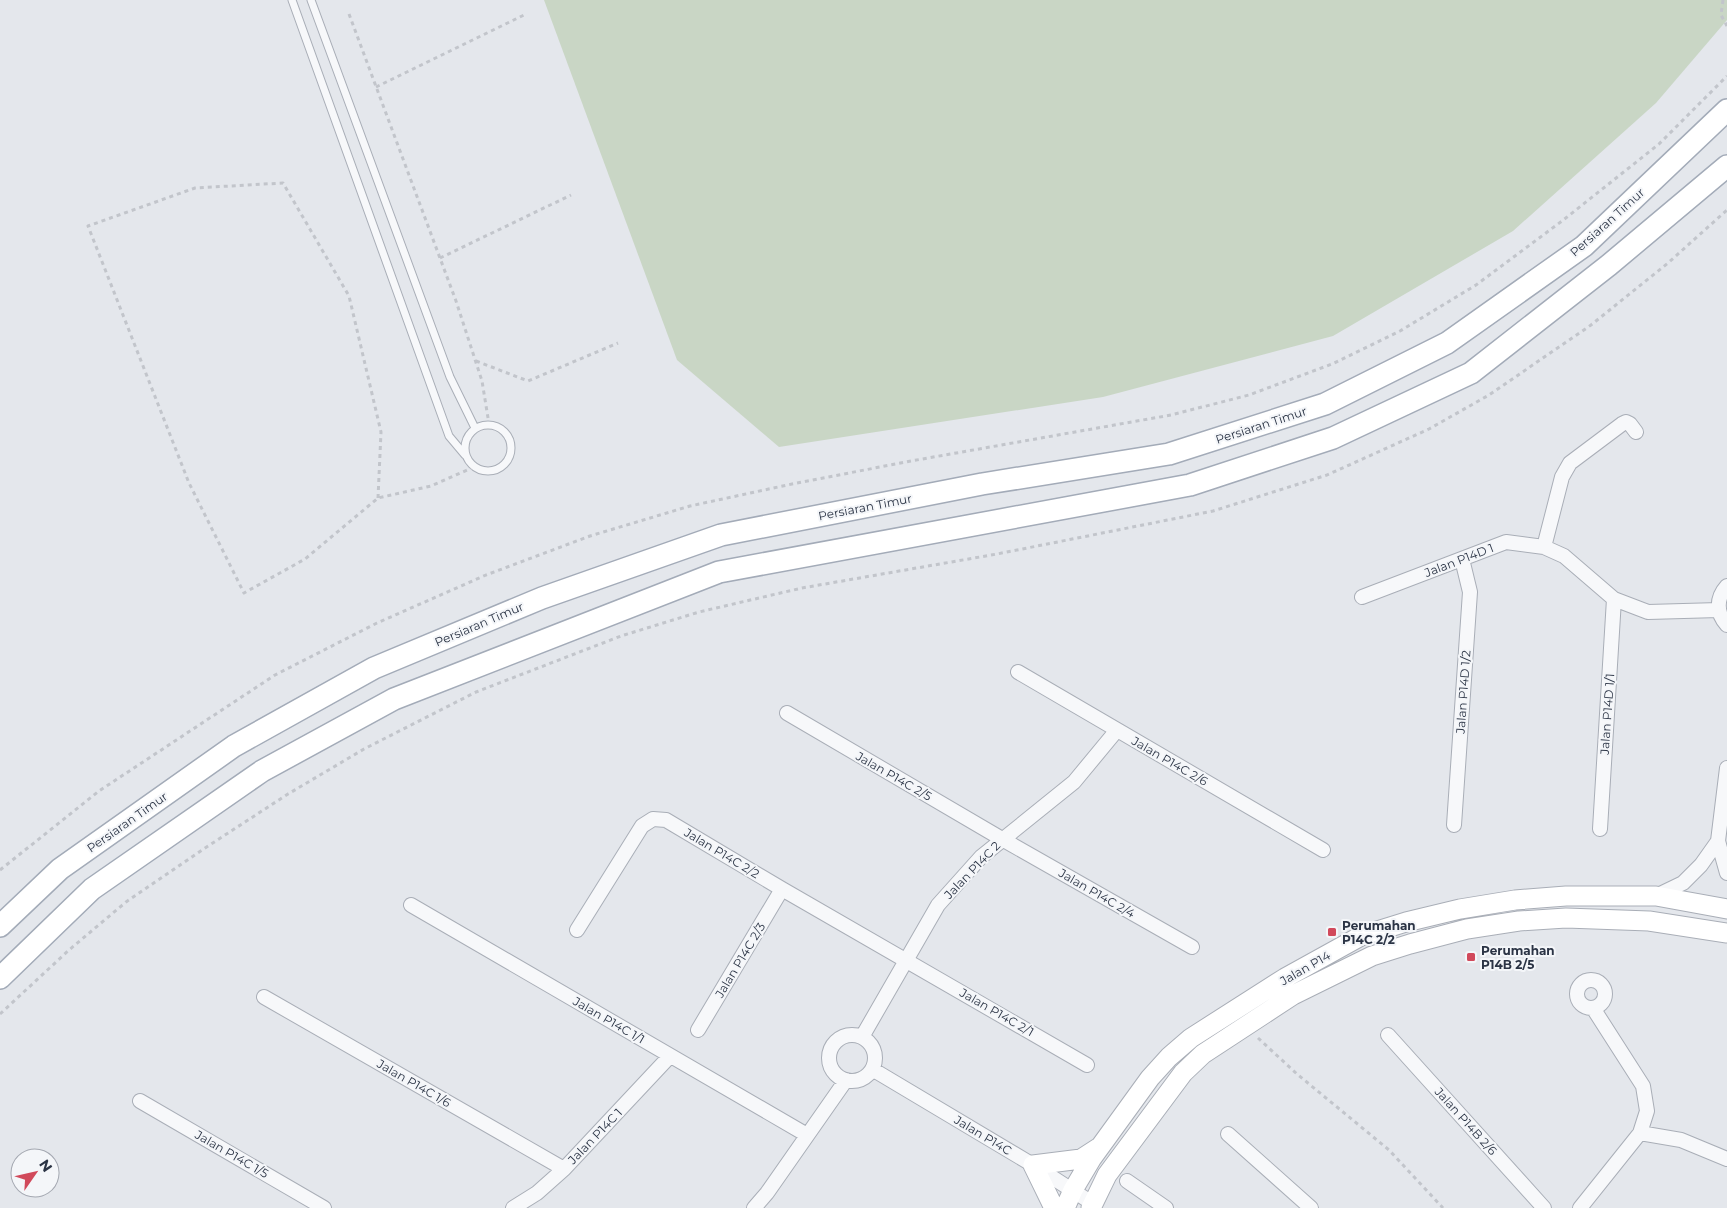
<svg xmlns="http://www.w3.org/2000/svg" width="1727" height="1208" viewBox="0 0 1727 1208" font-family="Montserrat,sans-serif">
<rect width="100%" height="100%" fill="#e4e7ec"/>
<path fill="#c9d6c5" d="M544,0H1727V20L1656,103L1513,231L1333,336L1103,397L779,447L677,360Z"/>
<g fill="none" stroke-linecap="round" stroke-linejoin="round">
<g stroke="#a9aeb7" stroke-width="9">
<path id="service" d="M292,0L449,436L465,455
M311,0L450,377L475,428
M465 448a23 23 0 1 1 46 0a23 23 0 1 1-46 0Z"/>
</g>
<g stroke="#a9aeb7" stroke-width="16">
<path id="minor" d="M1544,547L1562,477L1570,463L1622,424L1626,422L1630,424L1636,432
M1727,586C1716,598 1716,613 1727,625
M1362,597L1506,542L1544,547L1564,556L1614,599L1648,612L1719,610
M1018,672L1323,850
M787,713L1002,839L1192,947
M1727,768L1718,841L1727,873
M1454,825L1470,592L1462,559
M1600,829L1614,599
M1656,896L1683,883L1701,865L1718,841
M411,905L807,1135
M577,930L642,826L653,819L666,820L782,889L1087,1065
M1577 994a14 14 0 1 1 28 0a14 14 0 1 1-28 0Z
M264,997L564,1169
M698,1030L782,889
M1388,1035L1544,1208
M829 1058a23 23 0 1 1 46 0a23 23 0 1 1-46 0Z
M862,1037L938,905L981,857L1074,782L1117,730
M872,1069L1033,1165L1092,1203
M140,1101L324,1208
M1640,1133L1681,1140L1727,1159
M1228,1134L1311,1208
M1127,1181L1166,1208
M513,1208L537,1193L564,1169L670,1056
M754,1208L767,1193L846,1080
M1580,1208L1640,1133L1647,1111L1643,1086L1593,1008"/>
</g>
<g stroke="#a9aeb7" stroke-width="21">
<path id="secondary" d="M1054,1208L1033,1165L1081,1159L1098,1148
M1065,1208L1073,1190L1092,1158L1150,1078L1169,1057L1191,1038L1285,978L1361,936L1406,922L1460,909L1515,900L1566,896H1656L1727,909
M1091,1208L1107,1175L1183,1073L1203,1054L1293,995L1372,956L1410,944L1467,929L1519,921L1566,918L1649,921L1727,933"/>
</g>
<g stroke="#a3abb8" stroke-width="24">
<path id="primary" d="M0,926L60,869L234,746L374,668L542,598L721,535L982,484L1169,454L1325,404L1447,343L1584,246L1727,110
M0,978L92,889L262,771L394,699L719,572L1190,485L1333,438L1471,373L1609,265L1727,166"/>
</g>
<path stroke="#c2c5cb" stroke-width="3" stroke-dasharray="4 4" stroke-linecap="butt" d="M1723,0L1721,15L1727,26
M349,14L456,301L482,381L489,424
M376,87L526,14
M440,258L571,195
M476,361L528,381L618,343
M378,498L381,432L349,296L283,183L195,188L88,226L189,483L244,593L305,559L378,498L431,486L474,467
M0,870L99,791L275,675L377,623L486,575L590,536L690,506L792,484L911,461L1171,415L1249,395L1332,364L1400,331L1476,285L1562,221L1659,144L1727,76
M0,1014L69,950L126,902L202,850L288,794L364,749L476,692L621,636L699,612L802,588L997,554L1213,511L1327,475L1429,429L1489,395L1591,325L1668,263L1727,210
M1258,1038L1297,1074L1389,1150L1443,1208"/>
<use href="#service" stroke="#f7f8fa" stroke-width="7"/>
<use href="#minor" stroke="#f7f8fa" stroke-width="14"/>
<use href="#secondary" stroke="#fff" stroke-width="19"/>
<use href="#primary" stroke="#fff" stroke-width="21"/>
</g>
<g fill="#d1495b" stroke="#f4f6f9" stroke-width="2">
<rect x="1327" y="927" width="10" height="10" rx="2.5"/>
<rect x="1466" y="952" width="10" height="10" rx="2.5"/>
</g>
<g text-anchor="middle" dominant-baseline="central" stroke-width="4" stroke-linejoin="round" paint-order="stroke">
<g font-size="12" fill="#2b3445" stroke="#f4f6f9">
<text transform="translate(1607 222) rotate(-42)">Persiaran Timur</text>
<text transform="translate(1261 425) rotate(-18)">Persiaran Timur</text>
<text transform="translate(865 507) rotate(-11)">Persiaran Timur</text>
<text transform="translate(1459 560) rotate(-21)">Jalan P14D 1</text>
<text transform="translate(479 624) rotate(-23)">Persiaran Timur</text>
<text transform="translate(1463 692) rotate(-86)">Jalan P14D 1/2</text>
<text transform="translate(1607 714) rotate(-86)">Jalan P14D 1/1</text>
<text transform="translate(1170 761) rotate(30)">Jalan P14C 2/6</text>
<text transform="translate(894 776) rotate(30)">Jalan P14C 2/5</text>
<text transform="translate(127 822) rotate(-35)">Persiaran Timur</text>
<text transform="translate(722 853) rotate(31)">Jalan P14C 2/2</text>
<text transform="translate(972 870) rotate(-46)">Jalan P14C 2</text>
<text transform="translate(1097 893) rotate(30)">Jalan P14C 2/4</text>
<text transform="translate(740 960) rotate(-59)">Jalan P14C 2/3</text>
<text transform="translate(1305 968) rotate(-30)">Jalan P14</text>
<text transform="translate(997 1012) rotate(30)">Jalan P14C 2/1</text>
<text transform="translate(609 1020) rotate(30)">Jalan P14C 1/1</text>
<text transform="translate(414 1083) rotate(30)">Jalan P14C 1/6</text>
<text transform="translate(1466 1121) rotate(48)">Jalan P14B 2/6</text>
<text transform="translate(983 1135) rotate(31)">Jalan P14C</text>
<text transform="translate(595 1136) rotate(-46)">Jalan P14C 1</text>
<text transform="translate(232 1154) rotate(30)">Jalan P14C 1/5</text>
</g>
<g font-size="12" font-weight="bold" fill="#2b3445" stroke="#f4f6f9" text-anchor="start">
<text x="1342" y="925">Perumahan<tspan x="1342" dy="14">P14C 2/2</tspan></text>
<text x="1481" y="950">Perumahan<tspan x="1481" dy="14">P14B 2/5</tspan></text>
</g>
</g>
<g transform="translate(35 1173) rotate(56)"><circle r="24" fill="#f4f6f9" stroke="#a4a8b1"/>
<path d="M0-4L9 19L0 12L-9 19Z" fill="#d1495b"/>
<text y="-8" font-size="14" font-weight="bold" text-anchor="middle" fill="#2b3445">N</text>
</g>
</svg>
